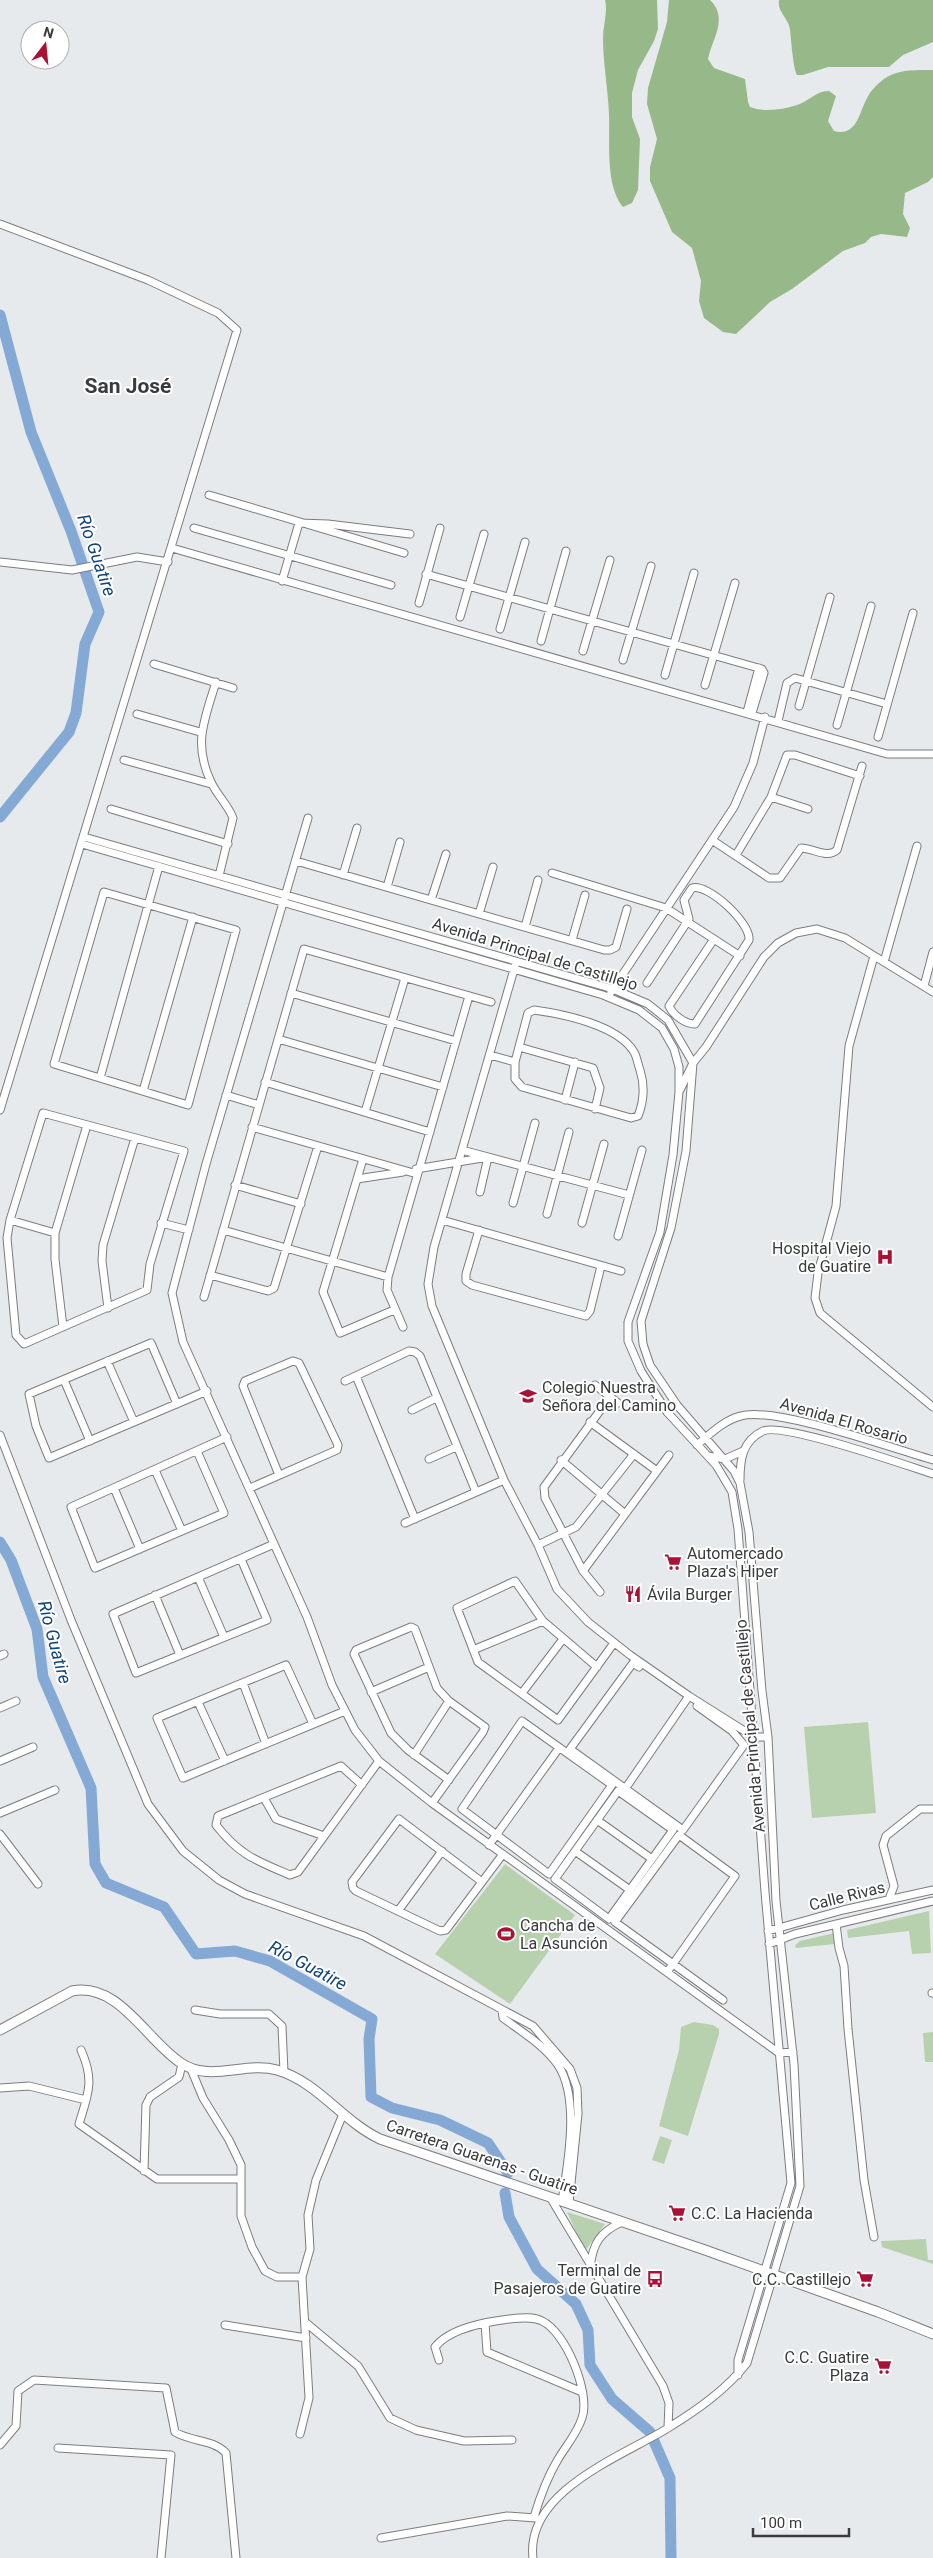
<svg xmlns="http://www.w3.org/2000/svg" width="933" height="2558" viewBox="0 0 933 2558" font-family="Roboto,sans-serif">
<rect width="100%" height="100%" fill="#e7eaed"/>
<path fill="#b7d1ae" d="M868,1722L876,1813L812,1818L804,1727Z
M505,1864L575,1915L510,2004L435,1954Z
M929,1911L931,1953L912,1954L909,1931L848,1938L847,1930Z
M834,1933L835,1944L796,1948L795,1945L800,1941Z
M694,2022L713,2025L719,2029V2034L688,2136L659,2126L679,2050L681,2027Z
M933,2032V2062H925L923,2033Z
M660,2136L672,2140L664,2164L652,2160Z
M567,2212L605,2224L585,2251Z
M926,2239L928,2260H933V2264L882,2247L881,2241Z"/>
<path fill="#97b98a" d="M605,0H657L658,29L654,41L638,70L632,93V117L640,139L638,190L632,203L623,207C605,186 610,141 609,114C608,89 603,63 603,38C603,26 608,12 605,0Z
M669,0H710C729,18 712,39 708,59L714,68L745,79L748,102L750,107C765,113 790,109 804,102C813,97 818,91 829,91L836,96L828,121L834,131C856,137 859,114 866,100C870,91 879,82 887,77C900,69 919,70 933,70V177L928,182L905,193L903,214L910,228L907,237L881,234L871,237L865,243L843,251L792,289L770,302L736,334L723,332L704,318L699,301L701,281L692,248L672,232L650,181V167L657,139L647,104L648,88L667,22Z
M779,0H933V42L903,55L889,67H828L803,75H797C793,68 791,38 790,29C788,18 777,12 779,0Z"/>
<g fill="none" stroke-linecap="round" stroke-linejoin="round">
<path stroke="#85a9d5" stroke-width="11" d="M0,315L31,432L71,531L99,612L85,644L76,713L69,732L0,817
M0,1542L11,1560L37,1629L43,1677L91,1788L95,1864L106,1883L164,1907L196,1954L235,1951L270,1961L372,2019L369,2039L371,2097L392,2108L440,2120L488,2143L508,2173
M505,2193L509,2217L537,2269L576,2304L588,2330L590,2365L612,2399L650,2432L670,2478L671,2558"/>
<g stroke="#7b7d80" stroke-width="9">
<path id="street" d="M0,224L148,280L218,313L237,330L0,1110
M209,495L404,553
M194,528L391,585
M172,548L887,754H933
M0,562L72,570L137,557L168,562
M426,574L762,669L764,673L752,713
M282,581L299,523L328,524L410,534
M419,603L440,528
M460,617L484,534
M500,629L525,542
M541,641L566,551
M583,651L610,560
M623,660L651,566
M154,664L233,688
M665,675L694,573
M216,682C204,721 193,744 211,782C217,795 228,805 233,818L219,876
M705,685L735,583
M799,706L830,597
M747,712L759,668
M137,714L200,732
M778,721L787,683L795,678L887,704
M837,725L871,606
M878,737L913,613
M124,760L211,784
M771,797L808,809
M111,809L228,844
M308,818L206,1164L172,1293L183,1342L307,1617L332,1685L355,1730L379,1761L432,1803L779,2053L793,2052
M84,837L613,989L648,1004L668,1020L693,1063L686,1151L671,1228L641,1321L643,1344L650,1365L677,1405L734,1471L740,1483L749,1532L762,1691L768,1737L776,1901L794,2064L800,2186L747,2363C726,2390 697,2410 668,2428C623,2456 525,2491 533,2558
M712,840L769,878H780L801,848C813,848 827,859 837,850L862,766
M82,844L603,995L639,1010L662,1028L674,1049L679,1067V1092L673,1155L660,1232L628,1322V1341L641,1371L667,1412L716,1465L725,1480L732,1492L738,1529L765,1892L791,2183L738,2360V2375
M736,855L771,797L787,755H795L860,776
M296,861L604,950H610L616,947L627,909
M552,873L666,908L740,956
M343,875L357,828
M387,887L400,842
M104,892L236,930L188,1105L54,1064Z
M431,900L446,854
M479,914L493,867
M525,927L538,880
M572,940L585,895
M874,956L849,1046L836,1206L818,1273L815,1298L820,1313L933,1407
M884,962L917,846
M515,966L434,1247L428,1284L432,1306L504,1480L538,1545L557,1589L588,1622L630,1655L689,1696L754,1737H768
M647,983L689,919L684,900L692,888C708,883 751,923 749,940L695,1024C685,1024 673,1015 669,1006L714,939
M924,986L933,952
M611,992L734,807L753,763L765,717
M291,993L456,1041
M534,1010C563,1014 618,1025 634,1052C637,1057 638,1065 640,1070C645,1086 644,1101 638,1116L631,1118L522,1087L515,1079V1062L528,1013Z
M278,1039L443,1087
M519,1047L593,1068L600,1088L595,1109
M490,1055L515,1062
M100,1078L159,866
M265,1082L430,1132
M680,1090L693,1063L706,1047L764,957L778,943L796,933L817,929L845,938L933,992
M143,1091L193,917
M226,1095L259,1105
M565,1100L575,1062
M365,1112L405,978
M43,1113L184,1151L150,1264L147,1290L24,1344L16,1335L7,1238L10,1220Z
M252,1127L417,1174
M462,1150L629,1195
M363,1159L323,1292L340,1333L394,1310
M416,1169L488,1157L480,1192
M357,1179L403,1172
M235,1185L301,1204
M513,1203L535,1123
M547,1214L569,1132
M10,1220L55,1233
M442,1220L621,1271
M161,1223L189,1230
M582,1223L604,1144
M223,1230L388,1277
M479,1230L466,1274V1281L472,1285L586,1316L590,1311L601,1266
M618,1236L642,1150
M210,1275L268,1291L274,1288L318,1146
M204,1297L304,949L491,1002
M108,1308L102,1261L103,1245L135,1138
M63,1327L55,1259V1233L87,1125
M403,1327L387,1290L388,1277L469,996
M107,1361L134,1422
M356,1376L415,1519
M64,1380L90,1441
M345,1381L409,1351L415,1352L420,1356L476,1492
M595,1385L618,1403
M177,1404L151,1343L29,1394L36,1426L49,1458L207,1391
M412,1410L436,1398
M590,1422L657,1471
M0,1435L71,1620L148,1804L183,1851L219,1880L245,1894L364,1936L533,2026L570,2069L577,2088L578,2114L569,2203
M697,1445C710,1434 724,1420 741,1416C775,1406 894,1449 933,1460
M197,1451L224,1513L95,1568L71,1507L227,1437
M708,1456L725,1459L743,1451
M429,1459L456,1447
M561,1460L625,1514
M155,1470L182,1531
M740,1480C740,1460 742,1441 763,1431C783,1422 905,1465 933,1474
M114,1488L140,1549
M250,1488L337,1450L338,1445L299,1363L293,1361L245,1381L243,1386L279,1475
M405,1523L504,1480
M538,1545L576,1527L634,1454
M241,1559L267,1620L136,1673L113,1614L274,1544
M583,1571L669,1455
M198,1577L224,1637
M600,1592L583,1571L545,1498L544,1487L610,1397
M155,1595L180,1655
M473,1650L543,1621
M0,1656L4,1654
M597,1667L543,1621L515,1581L457,1608L478,1662L558,1720L614,1643
M639,1667L633,1663L570,1749L683,1830L744,1745L732,1731L697,1706
M243,1683L266,1744
M371,1692L429,1667
M522,1693L563,1639
M198,1702L225,1761
M0,1708L16,1701
M522,1721L612,1785L549,1874L462,1809Z
M313,1724L286,1665L157,1718L183,1778L345,1711
M414,1755L449,1701
M0,1761L33,1747
M362,1785L341,1766L218,1816L216,1825C239,1855 257,1861 290,1875L298,1872L379,1761
M625,1789L689,1696
M618,1791L673,1830L609,1919L555,1879Z
M264,1798L276,1819L324,1836
M432,1803L483,1732L485,1727L449,1701L437,1688L415,1629L411,1627L356,1650L354,1654L391,1733L408,1750L449,1780
M0,1813L55,1790
M597,1820L652,1859
M0,1834L38,1884
M489,1845L559,1748
M575,1851L630,1890
M482,1882L399,1819L352,1882L353,1888L356,1891L440,1931L446,1930L503,1854
M889,1899L894,1886L883,1845L886,1836L920,1809H933
M398,1911L442,1851
M836,1924L839,1948L844,1966L848,2029L864,2180L874,2237
M768,1931L843,1910L933,1890
M769,1944L795,1934L933,1901
M667,1972L673,1964L735,1876L679,1835L615,1922L723,2000
M932,1993H933
M195,2010L220,2014H269L282,2026L284,2072
M502,2010L503,2018C522,2032 544,2045 558,2065C580,2098 568,2163 562,2201
M81,2050C95,2081 88,2094 79,2124L157,2179H241
M191,2069L203,2098L229,2140L241,2165V2216L252,2247L265,2271L277,2277H302
M0,2088L29,2086L86,2100
M144,2171L146,2105L150,2097L179,2077L182,2064
M550,2197L663,2386L669,2403L668,2428
M590,2267C593,2243 600,2232 622,2222
M305,2322L358,2366L390,2418L416,2430L464,2441L512,2440
M485,2323L487,2352L582,2392
M225,2325L306,2338
M439,2360L435,2347C450,2328 485,2322 509,2319C519,2318 533,2316 542,2321C566,2332 591,2394 582,2418C577,2434 565,2447 557,2461C547,2478 540,2497 534,2517
M300,2434L309,2398L302,2277L310,2249L308,2215L316,2180L343,2114
M0,2445L16,2426L18,2391L34,2380L166,2388L175,2432C191,2442 213,2439 226,2453L236,2558
M58,2448L171,2455L161,2558
M381,2538L507,2516L536,2518"/>
</g>
<g stroke="#7b7d80" stroke-width="11">
<path id="secondary" d="M0,2030L72,1991C119,1982 146,2040 181,2063C210,2083 245,2061 277,2070C318,2082 342,2121 380,2139L705,2250L878,2312L933,2334"/>
</g>
<use href="#street" stroke="#fff" stroke-width="7"/>
<use href="#secondary" stroke="#fff" stroke-width="9"/>
</g>
<defs>
<g id="hospital-bare" transform="scale(1.35)"><path d="M-5-5h3v3.5h4V-5h3V5h-3V1.5h-4V5h-3Z" fill="#a91234" stroke="#fff" stroke-width="2.5" paint-order="stroke"/></g>
<g id="school-bare" transform="scale(1.35)"><path d="M0-5L7-2L0 1L-7-2ZM-4 1L0 2.5L4 1V4Q0 6-4 4Z" fill="#a91234" stroke="#fff" stroke-width="2.5" paint-order="stroke"/></g>
<g id="supermarket-bare" transform="scale(1.35)"><path d="M-6-5.5h2.5l.6 2H6L4.5 2H-2.5L-4.4-4H-6ZM-1.5 3.2a1.3 1.3 0 1 0 .1 0ZM3 3.2a1.3 1.3 0 1 0 .1 0Z" fill="#a91234" stroke="#fff" stroke-width="2.5" paint-order="stroke"/></g>
<g id="restaurant-bare" transform="scale(1.35)"><path d="M-5-6h1v4h1v-4h1v4h1v-4h1v5L-1.5 .5V6h-2V.5L-5-1ZM5-6V6H3V1.5H1.5Q1.5-4 5-6Z" fill="#a91234" stroke="#fff" stroke-width="2.5" paint-order="stroke"/></g>
<g id="stadium-bare" transform="scale(1.35)"><path d="M0-5a6.5 5 0 1 0 0 10a6.5 5 0 1 0 0-10ZM-3.5-1.8h7v3.6h-7Z" fill="#a91234" stroke="#fff" stroke-width="2.5" paint-order="stroke"/></g>
<g id="bus-bare" transform="scale(1.35)"><path d="M-5-6H5V4H4V6H2V4H-2V6H-4V4H-5ZM-3.5-4V0h7V-4ZM-3.5 1.2v1.5H-2V1.2ZM2 1.2v1.5H3.5V1.2Z" fill="#a91234" stroke="#fff" stroke-width="2.5" paint-order="stroke"/></g>
</defs>
<g fill-rule="evenodd">
<use href="#hospital-bare" x="885" y="1257"/>
<use href="#school-bare" x="528" y="1396"/>
<use href="#supermarket-bare" x="673" y="1562"/>
<use href="#restaurant-bare" x="633" y="1594"/>
<use href="#stadium-bare" x="506" y="1934"/>
<use href="#supermarket-bare" x="677" y="2213"/>
<use href="#bus-bare" x="655" y="2279"/>
<use href="#supermarket-bare" x="865" y="2279"/>
<use href="#supermarket-bare" x="883" y="2366"/>
</g>
<g text-anchor="middle" dominant-baseline="central" stroke-width="4" stroke-linejoin="round" paint-order="stroke">
<g font-size="16" fill="#3a3b3c" stroke="#fff">
<text transform="translate(535 954) rotate(17)">Avenida Principal de Castillejo</text>
<text transform="translate(844 1421) rotate(16)">Avenida El Rosario</text>
<text transform="translate(750 1726) rotate(-95)">Avenida Principal de Castillejo</text>
<text transform="translate(847 1896) rotate(-14)">Calle Rivas</text>
<text transform="translate(482 2157) rotate(19)">Carretera Guarenas - Guatire</text>
</g>
<g font-size="16" fill="#3a3b3c" stroke="#fff" text-anchor="start">
<text x="871" y="1248" text-anchor="end">Hospital Viejo<tspan x="871" dy="18">de Guatire</tspan></text>
<text x="542" y="1387">Colegio Nuestra<tspan x="542" dy="18">Señora del Camino</tspan></text>
<text x="687" y="1553">Automercado<tspan x="687" dy="18">Plaza's Hiper</tspan></text>
<text x="647" y="1594">Ávila Burger</text>
<text x="520" y="1925">Cancha de<tspan x="520" dy="18">La Asunción</tspan></text>
<text x="691" y="2213">C.C. La Hacienda</text>
<text x="641" y="2270" text-anchor="end">Terminal de<tspan x="641" dy="18">Pasajeros de Guatire</tspan></text>
<text x="851" y="2279" text-anchor="end">C.C. Castillejo</text>
<text x="869" y="2357" text-anchor="end">C.C. Guatire<tspan x="869" dy="18">Plaza</tspan></text>
</g>
<g font-size="18" font-style="italic" fill="#12457b" stroke="#fff">
<text transform="translate(97 555) rotate(71)">Río Guatire</text>
<text transform="translate(55 1642) rotate(75)">Río Guatire</text>
<text transform="translate(308 1965) rotate(28)">Río Guatire</text>
</g>
<g font-size="21" font-weight="bold" fill="#3a3b3c" stroke="#fff">
<text x="128" y="386">San José</text>
</g>
</g>
<g transform="translate(45 45) rotate(16)"><circle r="24" fill="#ffffff" stroke="#b0b1b1"/>
<path d="M0-4L9 19L0 12L-9 19Z" fill="#a91234"/>
<text y="-8" font-size="14" font-weight="bold" text-anchor="middle" fill="#3a3b3c">N</text>
</g>
<path d="M753 2528v8h96v-8" fill="none" stroke="#3a3b3c" stroke-width="2.5"/>
<text x="760" y="2528" font-size="15" fill="#3a3b3c" stroke="#ffffff" stroke-width="4" paint-order="stroke">100 m</text>
</svg>
